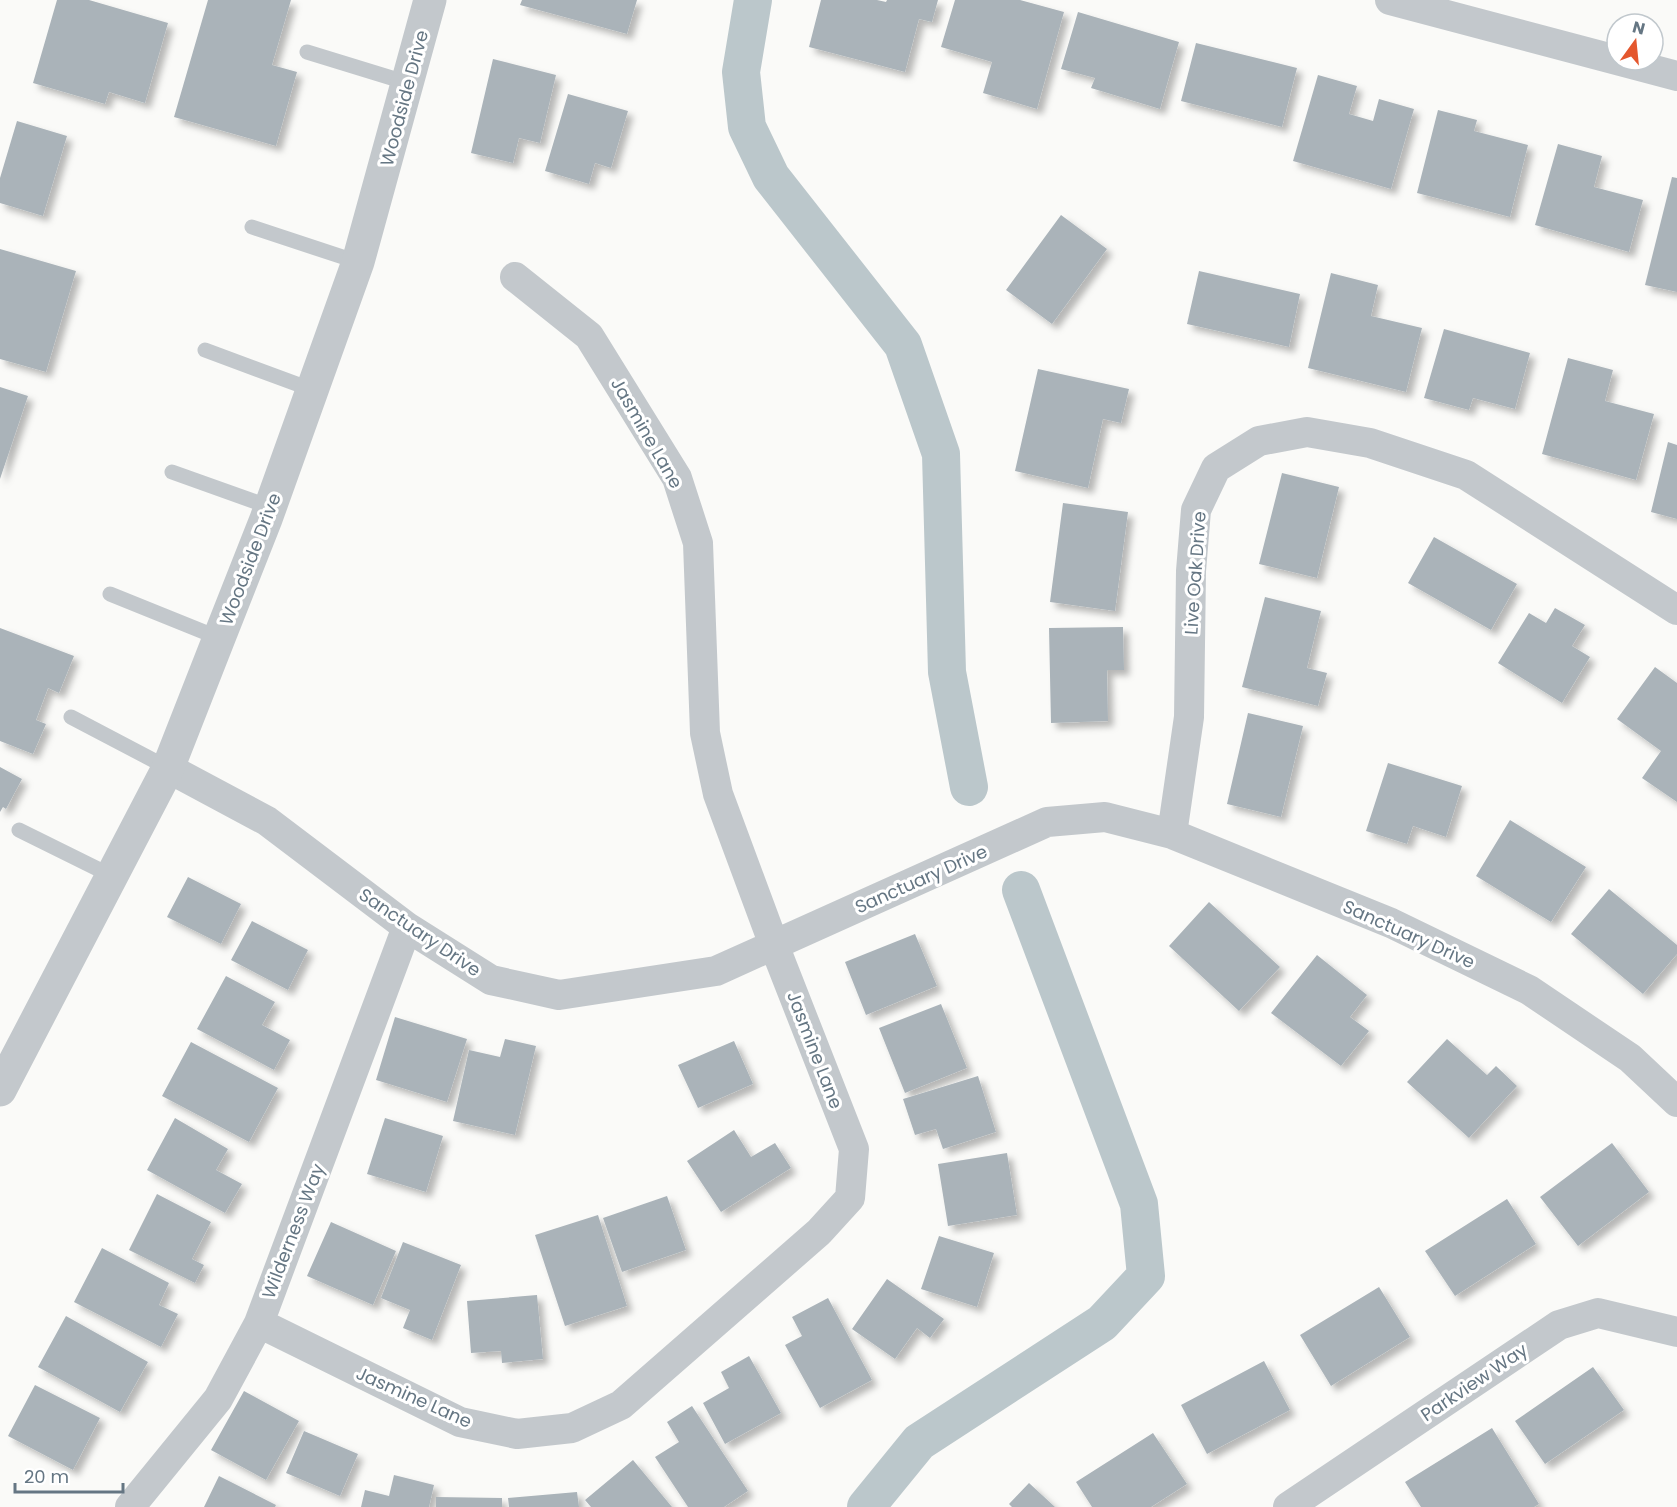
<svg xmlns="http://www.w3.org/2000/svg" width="1677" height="1507" viewBox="0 0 1677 1507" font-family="Poppins,sans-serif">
<defs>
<filter id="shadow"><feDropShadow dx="5.5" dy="5.5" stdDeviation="3" flood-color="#0004"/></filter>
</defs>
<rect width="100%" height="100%" fill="#fafaf8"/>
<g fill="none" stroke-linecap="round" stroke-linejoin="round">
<path stroke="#bbc7cb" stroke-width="38" d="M753,0L741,72L747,127L771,177L903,345L941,454L947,672L969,787
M866,1507L919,1442L1102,1323L1146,1276L1139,1204L1021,890"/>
</g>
<path fill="#aab3b9" filter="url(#shadow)" d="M57,0H89L168,23L145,103L109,92L105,104L33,83Z
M208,0H291L272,65L297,72L276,146L174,117Z
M522,0H637L627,34L520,5Z
M821,0H877L886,2L887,0H938L932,22L919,19L905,72L809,47Z
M955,0H1020L1064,12L1037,109L983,93L992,62L941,47Z
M1078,12L1179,42L1160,109L1091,88L1095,78L1061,69Z
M1196,43L1297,68L1282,127L1181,101Z
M493,59L556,75L540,143L519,138L513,163L471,153Z
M1318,75L1357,86L1349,114L1373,121L1379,99L1414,109L1391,189L1293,161Z
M568,94L628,111L611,168L595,163L589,184L545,171Z
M1438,110L1477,120L1474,131L1528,145L1510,217L1417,193Z
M17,121L67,136L43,216L0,203V178Z
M1558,144L1602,156L1594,187L1643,200L1629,252L1535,225Z
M1672,177L1677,178V292L1645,285Z
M1061,215L1107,249L1052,324L1006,290Z
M0,249L76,271L46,372L0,359Z
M1199,271L1300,294L1289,347L1187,324Z
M1331,273L1378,285L1371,316L1422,328L1406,392L1308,368Z
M1444,329L1530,353L1515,409L1473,398L1469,410L1424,398Z
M1568,358L1613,370L1605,401L1654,414L1636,480L1542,454Z
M1038,369L1129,389L1121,423L1103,419L1088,488L1015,471Z
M0,387L28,396L0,479Z
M1668,442L1677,445V519L1651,512Z
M1282,473L1339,487L1317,578L1259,564Z
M1063,503L1128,512L1115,611L1050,602Z
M1434,537L1517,584L1491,630L1408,583Z
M1265,597L1321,611L1307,668L1327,673L1318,706L1242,687Z
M1555,608L1585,625L1572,646L1590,657L1562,703L1498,663L1529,613L1546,623Z
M1123,627L1124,670H1107L1108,721L1051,723L1049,628Z
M0,628L74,656L59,693L48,688L36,720L46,724L33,754L0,741Z
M1655,667L1677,683V802L1642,778L1661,751L1617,719Z
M1248,713L1303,726L1281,817L1227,804Z
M1388,763L1462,786L1446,837L1413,826L1407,844L1366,831Z
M0,767L22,779L6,809L3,807L0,812Z
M1510,820L1586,867L1551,922L1476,876Z
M188,877L241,904L221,944L167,917Z
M1609,889L1677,945V954L1643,994L1571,934Z
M1209,902L1280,967L1239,1011L1169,946Z
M252,921L308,950L288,990L231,960Z
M915,934L937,986L866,1015L845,962Z
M1317,955L1367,995L1350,1017L1369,1031L1341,1066L1271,1013Z
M226,976L275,1002L262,1025L290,1040L274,1070L197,1029Z
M941,1004L967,1068L905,1093L879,1028Z
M395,1017L467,1039L447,1102L376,1080Z
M505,1039L536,1046L515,1135L453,1121L469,1050L500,1057Z
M1447,1039L1487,1075L1496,1066L1517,1086L1469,1138L1407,1082Z
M734,1041L753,1084L698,1108L678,1065Z
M191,1042L278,1088L249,1142L162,1096Z
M978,1076L996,1132L943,1149L936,1129L915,1135L903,1099Z
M175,1118L228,1149L216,1170L242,1184L225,1213L147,1170Z
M385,1118L443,1136L426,1192L367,1174Z
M734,1130L751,1157L775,1143L791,1168L721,1212L687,1161Z
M1612,1143L1649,1192L1578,1246L1540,1197Z
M1007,1153L1017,1215L948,1226L938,1164Z
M157,1194L211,1222L192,1259L204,1265L195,1283L129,1250Z
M667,1196L686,1250L622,1272L603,1218Z
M1507,1199L1536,1244L1455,1296L1425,1251Z
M598,1215L627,1306L565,1326L535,1235Z
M331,1222L396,1251L373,1305L307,1276Z
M939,1236L994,1253L977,1307L921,1289Z
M403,1242L461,1265L432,1340L403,1328L410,1310L381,1298Z
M102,1248L169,1283L159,1305L178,1314L161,1347L74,1302Z
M887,1279L944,1319L930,1338L917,1328L895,1359L852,1329Z
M1379,1287L1410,1337L1331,1386L1300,1335Z
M537,1295L543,1359L502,1363L501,1351L471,1353L467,1301Z
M828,1298L872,1380L820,1408L785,1345L802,1336L792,1317Z
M66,1316L148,1362L120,1412L38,1367Z
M749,1356L781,1413L725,1444L703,1403L729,1388L721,1372Z
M1264,1361L1290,1410L1207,1454L1181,1405Z
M1593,1367L1624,1410L1545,1464L1515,1421Z
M35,1385L100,1418L73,1470L8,1436Z
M244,1391L299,1421L266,1480L211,1450Z
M692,1406L748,1491L724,1507H688L655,1457L679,1442L667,1422Z
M1492,1428L1539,1504L1534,1507H1421L1405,1482Z
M304,1431L358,1454L340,1496L286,1473Z
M1153,1433L1187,1484L1151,1507H1092L1076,1482Z
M633,1460L672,1507H591L585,1500Z
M394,1475L434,1485L429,1507H361L365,1490L389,1496Z
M219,1476L276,1505L275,1507H204Z
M1029,1483L1055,1507H1012L1009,1504Z
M577,1492L579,1507H509L508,1498Z
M436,1497L502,1498V1507H436Z"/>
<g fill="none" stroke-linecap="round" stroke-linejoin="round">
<path stroke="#c3c8cc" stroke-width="15" d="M307,52L408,83
M252,227L358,262
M205,350L313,390
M172,472L270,507
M110,594L219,638
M71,717L168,768
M19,830L112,876"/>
<path stroke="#c3c8cc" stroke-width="30" d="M1390,0L1677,76
M168,768L267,821L407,927L491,980L559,995L716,971L1047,822L1105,817L1172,834L1391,923L1529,990L1630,1058L1677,1102
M1172,834L1189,717L1191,571L1196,510L1216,468L1259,441L1307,432L1370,443L1466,475L1677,610
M259,1323L460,1422L517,1434L572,1428L621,1405L819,1232L850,1198L854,1149L774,945L718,794L705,733L698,543L677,478L589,336L515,277
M130,1507L218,1399L259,1323L407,927
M1288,1507L1559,1325L1598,1313L1677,1332"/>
<path stroke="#c3c8cc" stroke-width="33" d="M0,1090L168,768L219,638L266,519L358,262L430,0"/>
</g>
<g text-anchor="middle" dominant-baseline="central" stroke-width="6" stroke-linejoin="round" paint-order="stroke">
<g font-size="18" fill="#657683" stroke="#fff">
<text transform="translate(404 98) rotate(-75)">Woodside Drive</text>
<text transform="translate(647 433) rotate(60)">Jasmine Lane</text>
<text transform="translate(250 559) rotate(-69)">Woodside Drive</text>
<text transform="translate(1195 573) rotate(-86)">Live Oak Drive</text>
<text transform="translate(921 879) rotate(-24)">Sanctuary Drive</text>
<text transform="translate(420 932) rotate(34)">Sanctuary Drive</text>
<text transform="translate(1409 934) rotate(24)">Sanctuary Drive</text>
<text transform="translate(815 1050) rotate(69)">Jasmine Lane</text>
<text transform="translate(293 1231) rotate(-69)">Wilderness Way</text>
<text transform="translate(1474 1382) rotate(-34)">Parkview Way</text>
<text transform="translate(414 1397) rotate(24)">Jasmine Lane</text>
</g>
</g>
<g transform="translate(1635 42) rotate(15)"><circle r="28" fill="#ffffff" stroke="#c1c8cd" stroke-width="1.5"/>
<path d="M0-4.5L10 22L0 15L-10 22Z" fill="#e4572e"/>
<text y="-9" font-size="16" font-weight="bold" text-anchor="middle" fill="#657683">N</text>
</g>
<path d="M15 1483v9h108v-9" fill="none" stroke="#657683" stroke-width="3"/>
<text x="24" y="1483" font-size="18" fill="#657683" stroke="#ffffff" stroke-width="4.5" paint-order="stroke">20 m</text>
</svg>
